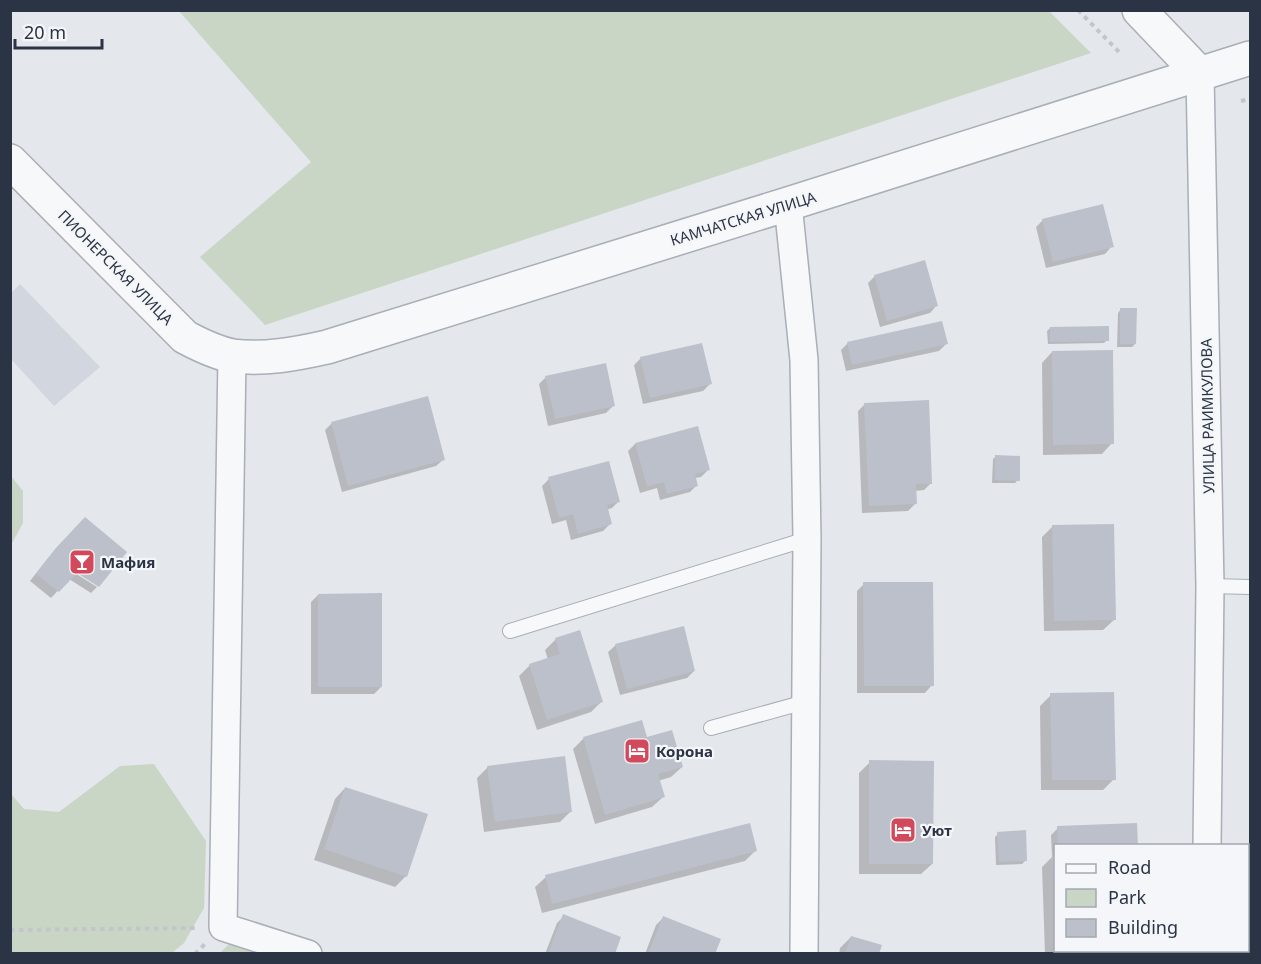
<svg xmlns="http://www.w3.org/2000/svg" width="1261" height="964" viewBox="0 0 1261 964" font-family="'Noto Sans',sans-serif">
<rect width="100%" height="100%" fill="#e4e7ec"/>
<path fill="#d2d6de" d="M20,284L100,367L54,406L11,359V293Z"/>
<path fill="#c9d6c5" d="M1048,10L1091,53L265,325L200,257L311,162L179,11Z
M11,476L23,491V523L11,545Z
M154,764L206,841L204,908L184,943L172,953H11V794L24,809L59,812L120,766Z
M230,943L261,953L219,954Z"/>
<path fill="#0003" d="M1043,220L1112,246L1105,254L1046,268L1036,227Z
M875,276L937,305L930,313L880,327L868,283Z
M1121,309L1135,344L1132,347H1117L1118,313Z
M1050,328L1107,340L1104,343L1048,344L1047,331Z
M848,343L946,344L939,351L846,371L841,350Z
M1052,352L1112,443L1102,454L1043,455L1042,363Z
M641,358L710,384L703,391L643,404L634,365Z
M546,377L613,406L606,413L548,426L539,384Z
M865,404L931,483L924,490L915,491V504L908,511L862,513L858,411Z
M332,423L444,459L436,466L342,492L325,430Z
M635,444L708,470L701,477L695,478L697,485L690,492L660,500L657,488L640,493L628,451Z
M996,456L1018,480L1015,483H992L993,459Z
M549,479L619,501L612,508L606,510L610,524L603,531L571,540L566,520L552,524L542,486Z
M85,519L70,570L97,587L91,593L69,579L51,598L30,581L48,558Z
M1053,526L1114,620L1103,630L1044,631L1042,537Z
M864,584L932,685L925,693H857V591Z
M318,595L381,687L374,694H311V602Z
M556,639L602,701L591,712L537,730L519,676L530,665L548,660L545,650Z
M616,645L694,671L687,678L620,695L608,652Z
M1051,695L1114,779L1103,790H1041L1040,706Z
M641,722L646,739L682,767L671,777L658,781L663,797L652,807L595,824L573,749L583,739Z
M870,762L932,864L921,874H859V773Z
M488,767L571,811L560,822L484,832L477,778Z
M345,788L406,876L395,887L314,860L335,799Z
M1058,828L1136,846H1056V950H1119V954H1045L1042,867L1052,857L1051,835Z
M998,834L1025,861L1022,864L996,865L995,837Z
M756,850L745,861L542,913L535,887L546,877Z
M564,916L613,954H545L557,923Z
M663,918L713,954H645L656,925Z
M851,937L877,954H839L840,948Z"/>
<path fill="#bbc0ca" d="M1103,204L1114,247L1053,262L1042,219Z
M925,260L938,306L887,321L874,275Z
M1120,308H1137L1136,344H1120Z
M942,321L948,344L852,365L847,342Z
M1109,326V341L1050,342V327Z
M702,343L712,384L650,398L640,357Z
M1113,350L1114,444L1053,445L1052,351Z
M606,363L615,406L555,419L545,376Z
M428,396L445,460L348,486L331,422Z
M929,400L932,484H916L917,504L869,506L864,403Z
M698,426L710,470L695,474L698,486L667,494L664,482L647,487L635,443Z
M995,455L1020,456V481L995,480Z
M609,461L620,502L607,505L612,524L578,534L573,514L559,518L548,477Z
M85,517L127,552L99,587L77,573L59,592L36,574L55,549Z
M1114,524L1116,620L1054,621L1052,525Z
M863,582H933L934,686H864Z
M382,593V687H318V594Z
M684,626L695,671L627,689L615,644Z
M580,630L603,702L547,720L529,664L560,654L555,638Z
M1114,692L1116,780H1052L1050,693Z
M642,720L647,737L672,730L683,767L658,774L665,797L605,815L583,737Z
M565,756L572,812L495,822L487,766Z
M869,760L934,761L933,864H869Z
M345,787L428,814L407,877L324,849Z
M750,823L757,851L552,904L545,875Z
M1137,823L1138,846H1058L1057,826Z
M1026,830L1027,861L999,862L997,832Z
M1056,854V902H1054L1052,855Z
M563,914L621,937L615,954H548Z
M663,916L721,939L715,954H648Z
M851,936L882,945L879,954H845Z
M1056,950H1120V954H1056Z"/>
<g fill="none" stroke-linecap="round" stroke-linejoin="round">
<g stroke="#a9aeb7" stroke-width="16">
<path id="service" d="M1210,586L1250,587
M510,631L807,539
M711,728L805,702"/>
</g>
<g stroke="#a9aeb7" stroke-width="30">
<path id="minor" d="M1200,74L1210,586L1207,846
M788,204L804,360L807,539L804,954
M232,356L223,927L308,954
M1197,954V950"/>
</g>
<g stroke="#a9aeb7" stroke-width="36">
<path id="tertiary" d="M1139,10L1200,74
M10,161L185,337C200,345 216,353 233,356C264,360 296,354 327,347L788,204L1250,58"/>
</g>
<path stroke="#c2c5cb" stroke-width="4" stroke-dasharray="4.5 4.5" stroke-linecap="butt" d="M1078,10L1121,54
M1241,101L1250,99
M10,930L195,928
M195,954L205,944"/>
<use href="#service" stroke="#f7f8fa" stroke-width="14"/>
<use href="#minor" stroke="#f7f8fa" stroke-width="27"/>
<use href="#tertiary" stroke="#f7f8fa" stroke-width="33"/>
</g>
<defs>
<g id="bar-square" transform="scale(1.35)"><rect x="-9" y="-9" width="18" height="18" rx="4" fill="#d1495b" stroke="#f4f6f9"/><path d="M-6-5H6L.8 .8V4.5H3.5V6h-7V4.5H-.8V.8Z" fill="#fff"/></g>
<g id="hotel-square" transform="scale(1.35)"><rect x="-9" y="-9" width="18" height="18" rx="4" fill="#d1495b" stroke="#f4f6f9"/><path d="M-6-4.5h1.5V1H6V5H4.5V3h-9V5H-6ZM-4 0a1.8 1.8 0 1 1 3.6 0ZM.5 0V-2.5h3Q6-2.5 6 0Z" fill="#fff"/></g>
</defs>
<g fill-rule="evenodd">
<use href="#bar-square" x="82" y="562"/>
<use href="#hotel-square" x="637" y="751"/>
<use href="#hotel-square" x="903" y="830"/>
</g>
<g text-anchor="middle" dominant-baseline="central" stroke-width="4.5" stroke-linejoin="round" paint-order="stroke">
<g font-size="15" fill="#2b3445" stroke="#f4f6f9">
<text transform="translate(743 218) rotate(-17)">КАМЧАТСКАЯ УЛИЦА</text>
<text transform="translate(116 267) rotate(45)">ПИОНЕРСКАЯ УЛИЦА</text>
<text transform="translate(1207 416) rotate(-91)">УЛИЦА РАИМКУЛОВА</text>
</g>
<g font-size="15" font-weight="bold" fill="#2b3445" stroke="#f4f6f9" text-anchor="start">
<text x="101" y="562">Мафия</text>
<text x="656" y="751">Корона</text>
<text x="922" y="830">Уют</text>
</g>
</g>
<rect width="1261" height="964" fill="none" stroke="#2b3445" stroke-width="24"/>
<rect x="1054" y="844" width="195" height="108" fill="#f4f6f9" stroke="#a4a8b1" stroke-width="1.5"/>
<rect x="1066" y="864" width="30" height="9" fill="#f7f8fa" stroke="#a4a8b1" stroke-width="1.5"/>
<text x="1108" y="874" font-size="18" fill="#2b3445">Road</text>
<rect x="1066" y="889" width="30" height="18" fill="#c9d6c5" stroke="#a4a8b1" stroke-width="1.5"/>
<text x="1108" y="904" font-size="18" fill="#2b3445">Park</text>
<rect x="1066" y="919" width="30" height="18" fill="#bbc0ca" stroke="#a4a8b1" stroke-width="1.5"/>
<text x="1108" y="934" font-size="18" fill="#2b3445">Building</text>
<path d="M15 39v9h87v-9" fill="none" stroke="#2b3445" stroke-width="3"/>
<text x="24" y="39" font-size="18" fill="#2b3445" stroke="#f4f6f9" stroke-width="4.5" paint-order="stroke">20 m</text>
</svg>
